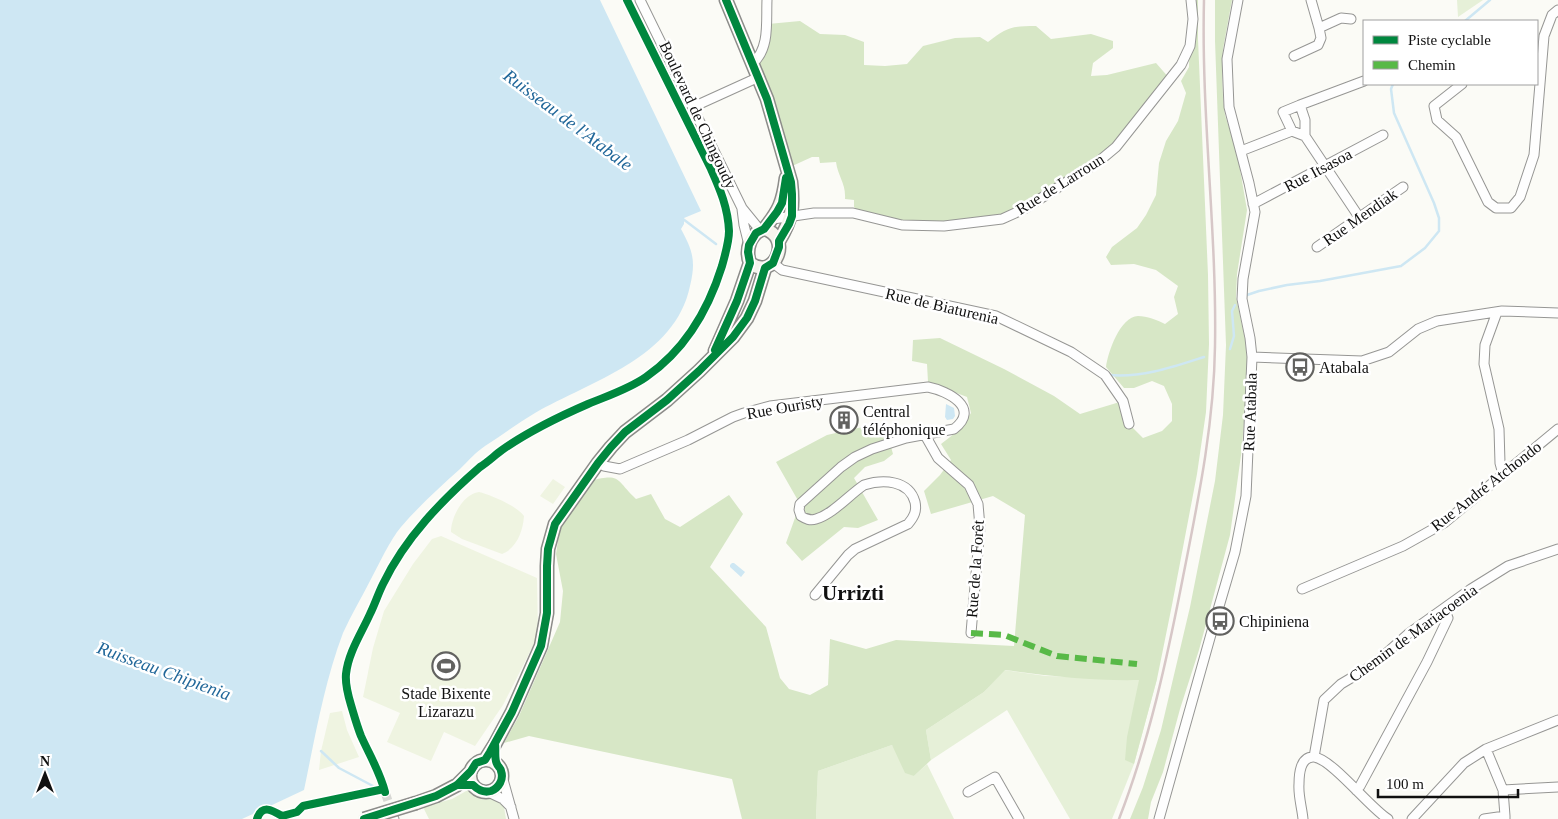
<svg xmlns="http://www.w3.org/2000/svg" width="1558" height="819" viewBox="0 0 1558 819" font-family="'Times New Roman',serif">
<rect width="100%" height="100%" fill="#fbfbf6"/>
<path fill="#e6f0d8" d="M1457,0H1483L1458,17Z
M1004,670L1046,676L1157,679L1134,764L1112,819H1070L1007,710L931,760L926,730L984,692Z
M892,745L914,776L927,764L954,819H816L818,771Z
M468,790L479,797H490L500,802L504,807L506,819H429L423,807L452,799Z"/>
<path fill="#d7e7c6" d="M1191,0H1198V39L1208,275L1209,344L1206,412L1197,474L1172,605L1157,679L1134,764L1125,760L1127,737L1139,680C1094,681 1049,676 1005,670L984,692L926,730L931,760L914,776L905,773L892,745L818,771L816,819H742L732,779L529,736L504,743L519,716L560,622L563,591L556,554L560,527L590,481C621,473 615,479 636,499L651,494L665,519L680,527L729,495L743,514L710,567L766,627L780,678L789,689L810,695L828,685L830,639L866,649L896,640L1014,646L1025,515L993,496L931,514L924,491L940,475L951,460L941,444L959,430L971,413L967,397L928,382L927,364L912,361L913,340L940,338L1004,369L1054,396L1080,414L1123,401L1129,424L1143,438L1162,431L1172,421V404L1164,386L1152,381L1134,388H1124L1106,367C1108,352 1120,317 1138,316C1147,316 1157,320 1165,324L1178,314L1174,297L1178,286L1156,270L1134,264L1111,265L1106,257L1112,247L1137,228L1146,215L1156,195L1159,163L1166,141L1178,121L1186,93L1181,81L1189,67Z
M1215,0H1232L1223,49L1222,71L1223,98L1225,115L1237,152L1247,210L1237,274L1236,297L1245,339L1248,367L1242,448L1230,535L1199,650L1180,709L1163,772L1151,802L1148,819H1130L1143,787L1161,730L1190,607L1215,481L1223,415L1226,345L1215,41Z
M800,21L820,34L845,35L864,42V65L885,66L907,64L923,46L955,38L980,37L988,42C1007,27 1012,26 1036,26L1051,39L1091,34L1113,41V48L1093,63L1091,76L1107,75L1156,63L1170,79L1116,147L1002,219L902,225L863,215L854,207V200L845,199C846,183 838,177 836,162L820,163L819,157H812L790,167L761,76L759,62L768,24Z
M867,426L888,436L893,454L884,461L865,467L854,478L878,520L858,528L844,527L802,561L786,543L800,504L776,462L827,435Z"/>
<path fill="#eff4e1" d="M553,479L565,487L553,504L540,496Z
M479,492C491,495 517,506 524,516C523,531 517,548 502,554L462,539L451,532C451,517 463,494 479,492Z
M441,536L537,578L538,636L503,705L475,746L444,732L431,761L387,742L400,713L363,697L373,648L384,611L413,564L432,539Z
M342,711L347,730L359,757L319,770L321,751L330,713Z"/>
<path fill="#cee7f3" d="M0,0H600L701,211L684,218V224L681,229C693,251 696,261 690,286C675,358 591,381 535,413C518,423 502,435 485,446C476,452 468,461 460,469C440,487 419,506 401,527C390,540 379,564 371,579C362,597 351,615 343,633C324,683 315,738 304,790L242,819H0Z
M946,404L954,408L955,416L953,419L947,420L945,417Z
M732,563H734L745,572L741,577L730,567V565Z"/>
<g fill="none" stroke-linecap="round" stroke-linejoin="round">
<path stroke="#cee7f3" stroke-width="2.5" d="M1465,21L1490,0
M683,219L716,244
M1247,295L1259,291L1287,285L1320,281L1401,266L1425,248L1439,231V218L1434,203L1394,113L1391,89L1393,84
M1230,349L1234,336L1232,311L1235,305
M1109,375C1142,378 1173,367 1204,357
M321,751L339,768L373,786"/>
<path stroke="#d8d8d4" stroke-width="9" stroke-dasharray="9 4.5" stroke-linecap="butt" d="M385,792L393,816"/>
<g stroke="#969694" stroke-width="11">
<path id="street" d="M640,0L742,208L760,230
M1311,0L1319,28
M1294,56L1318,45L1321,38L1319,28L1341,18L1351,19
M753,63C770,48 766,21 767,0
M1462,84L1434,106L1437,120L1456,137L1488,202L1496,208H1511L1520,197L1534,155L1544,36L1552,15L1558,10
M693,107L759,77
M1292,131L1283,112L1300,105
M1305,136L1359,217
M1241,151L1292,131L1305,136V120L1300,105L1364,81
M1253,204L1383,135
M742,209L744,225L749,245
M773,219L814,213H853L902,225L944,226L1002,219L1024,209L1098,162L1116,147L1181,65L1190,46L1193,19L1191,0
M1317,247L1403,187
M773,263L782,270L996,316L1071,352L1105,375L1123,401L1129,424
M1497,312L1485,345L1484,364L1499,429L1500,463L1503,474
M1252,357L1362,361L1389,352L1418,329L1437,321L1502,311L1558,313
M925,435L938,458L969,485L978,504L980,527L971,633
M598,463L604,466L620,469L688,440L733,417L744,413L770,406L928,387C948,391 981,408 954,429L906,438L872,449L855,457L841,467L800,504L799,510L801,516C806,519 810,521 816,519C833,514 849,495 864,485C883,479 909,480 915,502C917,511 914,517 908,524L855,549L848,555L815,595
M1302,589L1403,546L1444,523L1558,429
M1486,749L1503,790
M1314,757L1324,700L1341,684L1373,665L1408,634L1471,589L1508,566L1558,549
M502,776L514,819
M1356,790L1360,786L1427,662L1448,618L1444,609
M488,792L503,799L511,807
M968,792L995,777L1019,819
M1505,816L1503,790L1558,787
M393,819H394
M1159,819L1215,620L1235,552L1246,496L1252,357L1250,338L1242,299L1243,279L1255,212L1249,183L1229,107L1227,59L1238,0
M1303,819C1302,808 1298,795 1299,784C1299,775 1300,756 1314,757C1332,759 1370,808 1388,819
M1412,819L1464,763L1486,749L1558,720
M1484,819L1505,816V819"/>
</g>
<g stroke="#8c8c8a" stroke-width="15">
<path id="secondary" d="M726,0L767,99L791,182C794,208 792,219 779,241
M764,229C793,236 775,282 750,263C745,250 750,233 764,229Z
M764,229C779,211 783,202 786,178
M715,351L737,301L750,263
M485,760L495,744L512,712L541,646L547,613V566L548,549L555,524L598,463L611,447L625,432L667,400L699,371L733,337L747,318L755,301L765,268
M470 776a16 16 0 1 1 32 0a16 16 0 1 1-32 0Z
M416,803L436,796L457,785L471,771"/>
</g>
<use href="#street" stroke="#fefefe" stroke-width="9"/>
<use href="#secondary" stroke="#f5f4ec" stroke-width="12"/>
<path stroke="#d7c7c7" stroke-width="2.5" d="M1119,819C1149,742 1167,659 1183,577C1198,501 1214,425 1215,346C1217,231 1201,116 1204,0"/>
<g stroke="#8c8c8a" stroke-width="15" stroke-linecap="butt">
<path id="secondary-bridge" d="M364,819L416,803"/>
</g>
<use href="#secondary-bridge" stroke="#f5f4ec" stroke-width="12"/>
<path stroke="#58b947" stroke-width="6" stroke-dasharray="12 6" stroke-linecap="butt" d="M971,633L1004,635L1057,656L1137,664"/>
<g stroke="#fff" stroke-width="11">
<path id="cycleway" d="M715,350L737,301L750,263L748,252L749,245L756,233L764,229L777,212L782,203L786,178
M457,785H473C478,790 484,793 491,791C499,788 504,779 501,771C501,768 498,767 497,764C494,759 496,750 495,744
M385,792C380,772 369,754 361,736C357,726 354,715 351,705C348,695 345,684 346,674C348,653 362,632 370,614C375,604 378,594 383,584C405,538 442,500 480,467C488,462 495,455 502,450C529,431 558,417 588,404C607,396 629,389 646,377C685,350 708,311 722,266C725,255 729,242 729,231C728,208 720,189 711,169L627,0
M257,819C262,804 272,810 282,816L297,812L303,806L384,789
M364,819L436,796L457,785L471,771L476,763L485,760L490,752L512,712L541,646L547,613V566L548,549L555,524L598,463L611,447L625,432L667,400L699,371L733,337L747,318L755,301L765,268L773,263L779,247V241L789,224L792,216V194L791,182L767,99L726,0"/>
</g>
<use href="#cycleway" stroke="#00873e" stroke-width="8"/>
</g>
<defs>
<g id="bus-ring" transform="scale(1.4375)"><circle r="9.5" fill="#fff" stroke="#626260" stroke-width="1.5"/><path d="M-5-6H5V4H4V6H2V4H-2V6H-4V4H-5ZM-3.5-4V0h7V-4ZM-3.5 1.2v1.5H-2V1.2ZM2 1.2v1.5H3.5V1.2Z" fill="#626260"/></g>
<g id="building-ring" transform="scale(1.4375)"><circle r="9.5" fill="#fff" stroke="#626260" stroke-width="1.5"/><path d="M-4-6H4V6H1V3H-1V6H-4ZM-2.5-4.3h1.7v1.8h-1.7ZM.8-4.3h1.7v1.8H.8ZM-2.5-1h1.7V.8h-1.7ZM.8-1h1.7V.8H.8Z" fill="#626260"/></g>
<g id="stadium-ring" transform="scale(1.4375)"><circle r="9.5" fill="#fff" stroke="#626260" stroke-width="1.5"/><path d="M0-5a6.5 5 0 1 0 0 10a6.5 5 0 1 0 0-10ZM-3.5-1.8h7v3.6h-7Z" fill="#626260"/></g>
</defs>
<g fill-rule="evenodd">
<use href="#bus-ring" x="1300" y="367"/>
<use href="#building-ring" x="844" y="420"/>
<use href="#bus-ring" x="1220" y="621"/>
<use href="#stadium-ring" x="446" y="666"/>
</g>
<g text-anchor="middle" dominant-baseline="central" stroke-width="5" stroke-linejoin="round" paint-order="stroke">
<g font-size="16" fill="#101010" stroke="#fff">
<text transform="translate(698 115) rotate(65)">Boulevard de Chingoudy</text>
<text transform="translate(1318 170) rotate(-28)">Rue Itsasoa</text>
<text transform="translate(1060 184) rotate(-32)">Rue de Larroun</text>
<text transform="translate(1360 217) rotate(-35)">Rue Mendiak</text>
<text transform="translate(942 306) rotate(13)">Rue de Biaturenia</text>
<text transform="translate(785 407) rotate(-10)">Rue Ouristy</text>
<text transform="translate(1250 412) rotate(-88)">Rue Atabala</text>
<text transform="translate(1486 486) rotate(-38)">Rue André Atchondo</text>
<text transform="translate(975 569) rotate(-86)">Rue de la Forêt</text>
<text transform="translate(1413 633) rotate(-36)">Chemin de Mariacoenia</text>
</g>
<g font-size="16" fill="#101010" stroke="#fff" text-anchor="start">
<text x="1319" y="367">Atabala</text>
<text x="863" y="411">Central<tspan x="863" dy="18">téléphonique</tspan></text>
<text x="1239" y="621">Chipiniena</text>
<text x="446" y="693" text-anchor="middle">Stade Bixente<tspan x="446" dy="18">Lizarazu</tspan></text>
</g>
<g font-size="18" font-style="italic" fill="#216799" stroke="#fff">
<text transform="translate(568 120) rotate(37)">Ruisseau de l'Atabale</text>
<text transform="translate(164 671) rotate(20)">Ruisseau Chipienia</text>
</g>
<g font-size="21" font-weight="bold" fill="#101010" stroke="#fff">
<text x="853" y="593">Urrizti</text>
</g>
</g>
<rect x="1363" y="20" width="175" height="65" fill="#ffffff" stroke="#9f9f9f"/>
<rect x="1373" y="36" width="25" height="8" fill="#00873e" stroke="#9f9f9f"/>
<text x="1408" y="45" font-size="15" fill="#101010">Piste cyclable</text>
<rect x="1373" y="61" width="25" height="8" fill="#58b947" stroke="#9f9f9f"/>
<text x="1408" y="70" font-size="15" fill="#101010">Chemin</text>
<g transform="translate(45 774)" stroke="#ffffff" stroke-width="4" paint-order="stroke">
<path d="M0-4L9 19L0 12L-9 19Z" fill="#101010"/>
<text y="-8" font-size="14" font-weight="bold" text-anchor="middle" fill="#101010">N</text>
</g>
<path d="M1378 789v8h140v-8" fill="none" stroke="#101010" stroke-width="2.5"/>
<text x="1386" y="789" font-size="15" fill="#101010" stroke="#ffffff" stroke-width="4" paint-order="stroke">100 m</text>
</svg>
